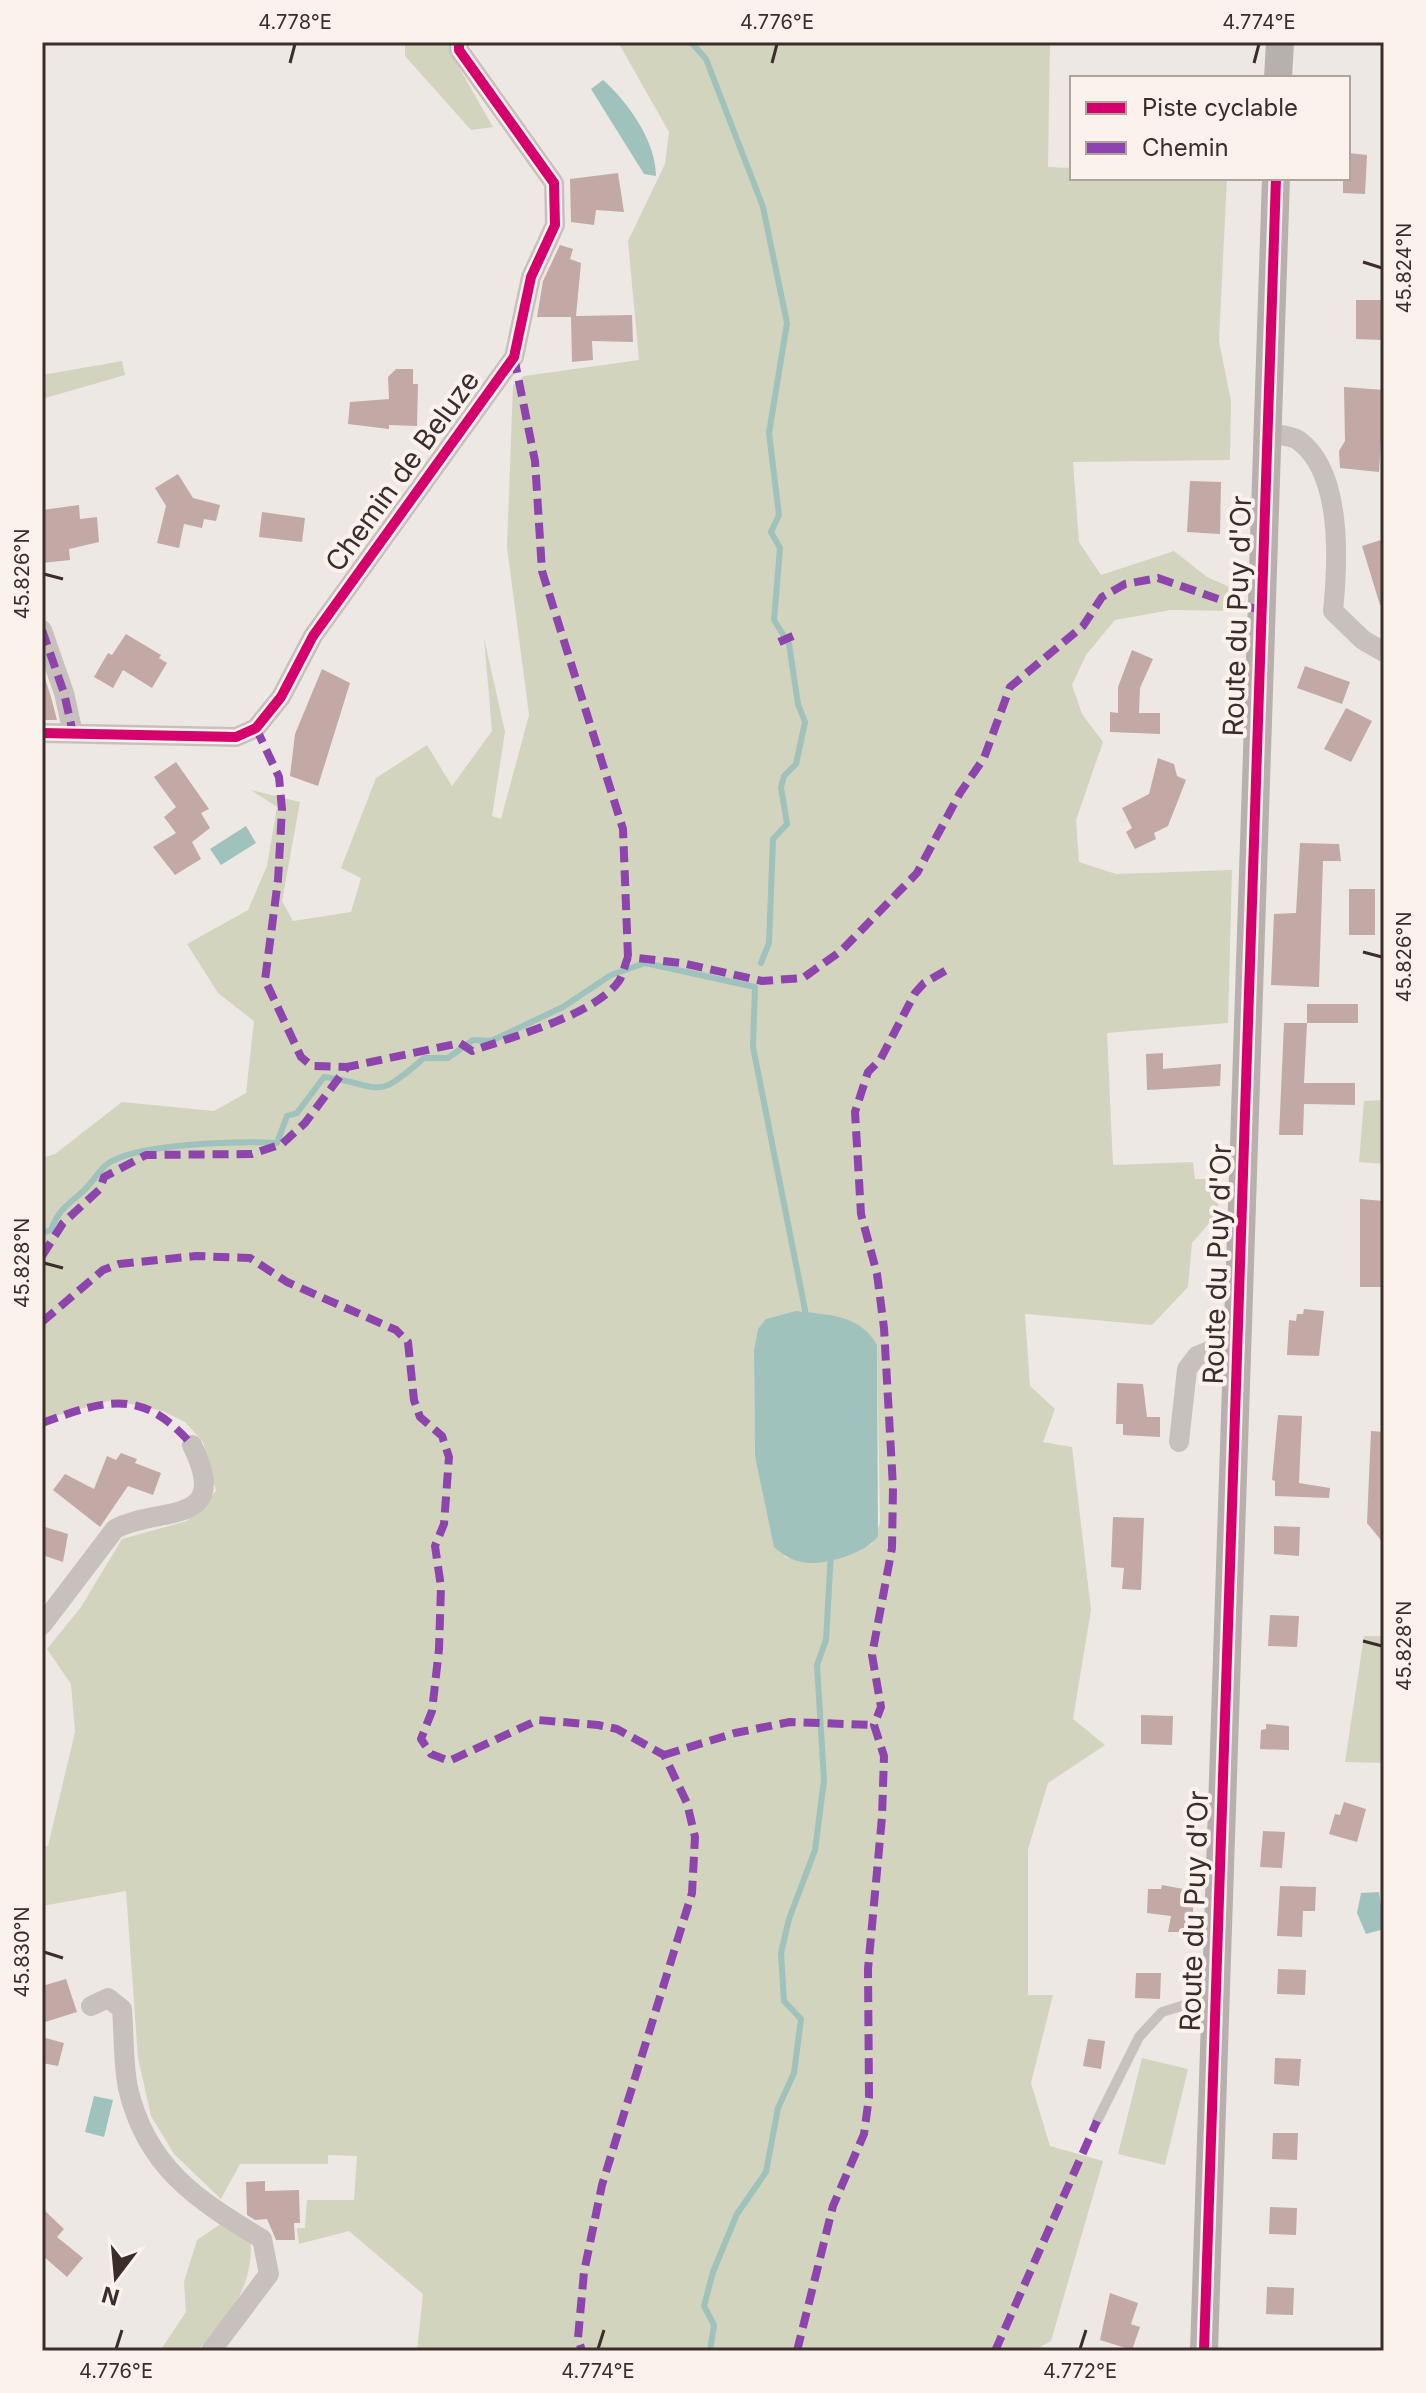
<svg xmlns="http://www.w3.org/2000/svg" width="1426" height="2393" viewBox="0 0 1426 2393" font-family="Inter,sans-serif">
<rect width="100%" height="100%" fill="#eee8e4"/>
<path fill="#d2d4be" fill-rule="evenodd" d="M405,42H452L453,57L493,127L471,130L405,56Z
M618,42H1050L1048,167L1072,168V178H1227L1219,341L1231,401L1230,460L1073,462L1079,542L1101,575L1174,551L1207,577L1238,591V611L1171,610L1115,620L1086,655L1072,685L1082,714L1103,742L1076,820L1079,862L1116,874L1232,870L1228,1023L1107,1033L1113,1165L1193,1162L1195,1179H1219L1218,1213L1192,1243L1188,1287L1152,1325L1025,1314L1030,1386L1055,1409L1043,1442L1072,1447L1091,1610L1073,1719L1105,1745L1048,1783L1028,1849V1995H1053L1031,2083L1050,2146L1103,2161L1051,2341L1033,2351H417L423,2294L349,2231L299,2244L297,2228H305L307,2200H354L357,2156L328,2155V2164H240L221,2199L174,2154L151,2116L138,2058L126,1891L42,1906V1847L48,1846L75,1732L71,1684L47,1649L81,1607L122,1539L187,1521L216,1491L203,1442L185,1422L163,1411L112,1400L42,1420V1158L55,1154L122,1102L214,1111L246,1093L254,1021L218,993L187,944L248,910L267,866L277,807L251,790L300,802L282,901L293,921L351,912L361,878L341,868L376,778L427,745L452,786L492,731L484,638L505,732L492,816L501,819L529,715L507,547L513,385L524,376L639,360L628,241L665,164L669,132ZM758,1329L877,1345L880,1523L872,1544C842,1556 817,1567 785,1557L755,1456L754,1349Z
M122,361L125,375L42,399V375Z
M1384,1100V1164L1359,1162L1364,1101Z
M1364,1636H1384V1763L1345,1762Z
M1142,2058L1188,2069L1165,2165L1118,2154Z
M222,2223L250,2236C256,2283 229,2319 197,2351H160L186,2312L184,2282L197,2240Z"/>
<path fill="#9fc2bd" d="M603,80C628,102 656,141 656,176L644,174L591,89Z
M246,826L256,843L221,865L210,849Z
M796,1311C828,1315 860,1314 877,1345L878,1536C867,1553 822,1567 802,1562C791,1560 783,1555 774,1547L755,1456L754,1349L758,1329L766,1319Z
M1379,1892L1384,1929L1366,1934L1357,1913L1361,1893Z
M94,2096L113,2100L104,2137L85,2132Z"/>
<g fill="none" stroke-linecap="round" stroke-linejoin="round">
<path stroke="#9fc2bd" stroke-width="6" d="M691,42L706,59L763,207L787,323L769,433L779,515L771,532L780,548L774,620L789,644L798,704L805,722L796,764L784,776L781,787L787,824L773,839L769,943L761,963
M42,1233L51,1230C58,1211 66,1206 81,1193C91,1185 97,1173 106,1165C133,1143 241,1141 277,1143L287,1116L297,1113L324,1077C384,1085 373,1103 424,1058H448L473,1040L491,1041L563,1007L611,975L645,963L755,987L753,1047L807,1320
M710,2351L714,2325L704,2306L713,2272L737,2214L766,2172L778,2108L794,2073L801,2019L784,2001L781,1953L789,1919L815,1850L824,1780L817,1665L826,1640L831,1552"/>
</g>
<path fill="#c2a9a5" d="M1348,153L1367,155L1365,194L1343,193V178H1348Z
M618,173L624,212L596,210L594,225L571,222L570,179Z
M560,245L573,249L570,259L581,263L576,316L632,315L633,342L592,341L593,360L572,362L571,317H537L543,281Z
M1356,300H1382V340L1356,339Z
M396,369H413V384H418L417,426L389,425V429L348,424L350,402L389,399L388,377Z
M1344,387L1384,390L1379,472L1340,468L1339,451L1345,441Z
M178,474L193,498L220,505L216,521L204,519L202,528L184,524L179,548L157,543L166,506L155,488Z
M1190,481L1221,482L1220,534L1187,532Z
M79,505L80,519L97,517L99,542L69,549L70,560L42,563V510Z
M262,512L305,518L302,542L259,537Z
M1384,539V604L1380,605L1362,546Z
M126,634L161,655L159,658L167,663L152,688L123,670L113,688L94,677L108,653L112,655Z
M1132,650L1153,659L1140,688L1139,713H1160V734L1110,732V712L1118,713V687Z
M1305,666L1350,682L1342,704L1297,688Z
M42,669L51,697L57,720H42Z
M322,669L350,683L318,786L290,776L295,734Z
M1346,708L1372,721L1351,762L1324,749Z
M1158,758L1174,764L1177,776L1186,780L1168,826L1154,833L1156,839L1135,849L1126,832L1132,828L1122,808L1149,794Z
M176,762L209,809L201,813L210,828L192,842L201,859L175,875L153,847L176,833L164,817L176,807L154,777Z
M1300,843L1339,844L1341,861H1323L1319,987L1271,985L1274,914L1296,913Z
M1349,889H1375V935H1349Z
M1307,1004H1358V1023H1307Z
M1284,1023H1307L1304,1083H1355V1105L1304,1104L1303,1135H1279Z
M1163,1053V1069L1221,1064L1220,1086L1147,1090L1146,1054Z
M1360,1199L1384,1201V1287H1360Z
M1304,1309L1324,1311L1319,1356L1287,1355L1289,1320L1296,1321L1297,1314H1303Z
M1117,1383L1143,1384L1147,1417H1160V1437L1123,1435V1424H1116Z
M1278,1415L1302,1416L1299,1483L1330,1488L1329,1498L1275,1496V1481L1272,1480Z
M1371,1431L1384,1432V1544L1367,1523Z
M121,1453L137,1459L135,1463L161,1473L153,1495L128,1486L100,1527L53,1490L65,1474L94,1489L107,1456L116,1460Z
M1113,1517L1144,1518L1141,1590L1122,1589L1124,1568L1111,1567Z
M1274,1526L1300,1527L1299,1556L1274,1554Z
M45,1527L68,1534L63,1562L42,1555Z
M1270,1615L1299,1616L1297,1647L1268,1646Z
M1141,1715L1173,1716L1172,1745L1141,1744Z
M1266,1724L1289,1726V1750L1260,1749L1261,1730L1266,1729Z
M1344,1802L1366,1809L1357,1842L1329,1834L1335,1814L1340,1815Z
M1263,1831L1285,1832L1282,1868L1260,1867Z
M1162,1885L1194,1891L1192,1932H1168L1171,1916L1147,1913L1148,1889H1161Z
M1280,1886L1316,1887L1315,1911H1303L1302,1937L1277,1936Z
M1278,1969L1306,1970L1305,1995L1277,1994Z
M1136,1973H1161L1160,1999L1135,1998Z
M66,1979L77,2012L42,2023V1986Z
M42,2037L64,2043L58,2066L42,2063Z
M1088,2039L1105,2041L1101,2069L1083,2066Z
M1275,2058L1301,2059L1299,2086L1274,2084Z
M1273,2133H1298L1297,2160L1272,2159Z
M265,2181V2191L299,2190L300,2223H294L295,2240H276L267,2219L255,2220L247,2215L246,2182Z
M1270,2207L1297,2208L1296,2235L1269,2234Z
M42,2208L64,2229L57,2237L83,2258L67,2277L42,2255Z
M1267,2287L1294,2288L1293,2315L1266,2314Z
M1110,2293L1138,2303L1131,2324L1140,2327L1132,2350L1100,2340Z"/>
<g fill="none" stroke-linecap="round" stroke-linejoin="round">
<path stroke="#c8c0bc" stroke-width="10" d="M1097,2121L1139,2037L1162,2012L1214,1996"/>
<path stroke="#c8c0bc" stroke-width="20" d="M1268,433C1277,435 1290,435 1298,440C1343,472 1338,563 1333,611L1363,640L1384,652
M42,630L64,693L73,733
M42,733L236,737L256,728L281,697L313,636L514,357L531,277L555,225L554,183L459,50V42
M1179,1442L1187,1369L1197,1356L1239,1339
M42,1625L115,1529C158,1505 233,1529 192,1445
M91,2006L108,1998L122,2009C124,2034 123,2063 128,2088C146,2167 197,2200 262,2239L269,2274L211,2351"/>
<path stroke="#b8b0ac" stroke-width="28" d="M1278,78L1280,42
M1204,2351L1276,178"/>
<path stroke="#8e44ad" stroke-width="8" stroke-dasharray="16 8" stroke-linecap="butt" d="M514,357L535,461L542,571L623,829L628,957
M42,630L64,693L73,733
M779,642L793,636
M256,728L279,777L282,809L278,880L265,980L301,1057L312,1066L347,1067
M42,1256L63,1223L100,1189L104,1177L146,1155L252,1154L282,1144L305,1123L347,1067L460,1043L472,1051C511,1037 595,1015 619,981C623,975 625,964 628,957L682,963L762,981L803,978L841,951L917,873L960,793L984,758L1010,687L1083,626L1102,597L1125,584L1158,578L1238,606L1262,609
M42,1322L103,1270L119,1264L196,1256L250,1258L287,1282L396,1330L408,1342L414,1400L420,1417L442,1436L449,1457L444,1524L435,1546L441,1587L439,1649L432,1711L421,1739L431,1754L449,1761L538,1720L598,1725L617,1729L664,1755L687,1803L695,1837L692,1893L602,2185L584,2272L578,2338L582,2351
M42,1423C107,1399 143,1388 192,1445
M664,1755L735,1733L790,1722L874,1725
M797,2351L833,2206L864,2134L869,2097L868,1969L882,1817L884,1756L874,1725L881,1707L872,1655L892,1548L893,1487L884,1328L877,1274L861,1214L855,1112L868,1072L880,1060L915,993L924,983L950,968
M995,2351L1097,2121"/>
<g stroke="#fbf2ec" stroke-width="15">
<path id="cycleway" d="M42,733L236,737L256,728L281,697L313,636L514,357L531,277L555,225L554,183L459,50V42
M1204,2351L1276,178"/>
</g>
<use href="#cycleway" stroke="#d6006c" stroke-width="10"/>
</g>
<path fill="none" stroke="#3a2d2a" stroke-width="3" d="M290,63L295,44M772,63L777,44M1254,63L1259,44M1363,262L1382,268M44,574L63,579M1363,952L1382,957M44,1263L63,1268M1363,1641L1382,1646M44,1952L63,1958M116,2349L122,2330M598,2349L604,2330M1080,2349L1086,2330"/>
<g text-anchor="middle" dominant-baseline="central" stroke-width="8" stroke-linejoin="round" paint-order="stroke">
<g font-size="28" fill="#3a2d2a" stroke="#fbf2ec">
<text transform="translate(402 471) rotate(-54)">Chemin de Beluze</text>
<text transform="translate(1237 616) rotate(-88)">Route du Puy d'Or</text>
<text transform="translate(1217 1264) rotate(-88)">Route du Puy d'Or</text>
<text transform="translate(1194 1911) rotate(-88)">Route du Puy d'Or</text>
</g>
</g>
<rect width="1426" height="2393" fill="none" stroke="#fbf2ec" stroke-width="88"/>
<rect x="1070" y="76" width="280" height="104" fill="#fbf2ec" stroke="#aea39e" stroke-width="2"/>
<rect x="1086" y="102" width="40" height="12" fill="#d6006c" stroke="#aea39e" stroke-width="2"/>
<text x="1142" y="116" font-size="24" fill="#3a2d2a">Piste cyclable</text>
<rect x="1086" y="142" width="40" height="12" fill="#8e44ad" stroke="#aea39e" stroke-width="2"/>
<text x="1142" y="156" font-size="24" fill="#3a2d2a">Chemin</text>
<g transform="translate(116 2277) rotate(196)" stroke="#fbf2ec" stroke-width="6" paint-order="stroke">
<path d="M0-6L14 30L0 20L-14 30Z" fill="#3a2d2a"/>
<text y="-12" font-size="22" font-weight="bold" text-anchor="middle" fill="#3a2d2a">N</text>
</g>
<rect x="44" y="44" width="1338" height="2305" fill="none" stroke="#3a2d2a" stroke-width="3"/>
<g font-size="20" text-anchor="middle" fill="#3a2d2a">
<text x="295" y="29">4.778°E</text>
<text x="777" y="29">4.776°E</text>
<text x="1259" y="29">4.774°E</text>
<text transform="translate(1404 268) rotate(-90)" y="7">45.824°N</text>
<text transform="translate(22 574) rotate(-90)" y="7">45.826°N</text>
<text transform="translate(1404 957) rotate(-90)" y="7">45.826°N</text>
<text transform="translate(22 1263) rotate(-90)" y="7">45.828°N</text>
<text transform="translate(1404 1646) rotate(-90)" y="7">45.828°N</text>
<text transform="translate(22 1952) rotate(-90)" y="7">45.830°N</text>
<text x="116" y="2378">4.776°E</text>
<text x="598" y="2378">4.774°E</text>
<text x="1080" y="2378">4.772°E</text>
</g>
</svg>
